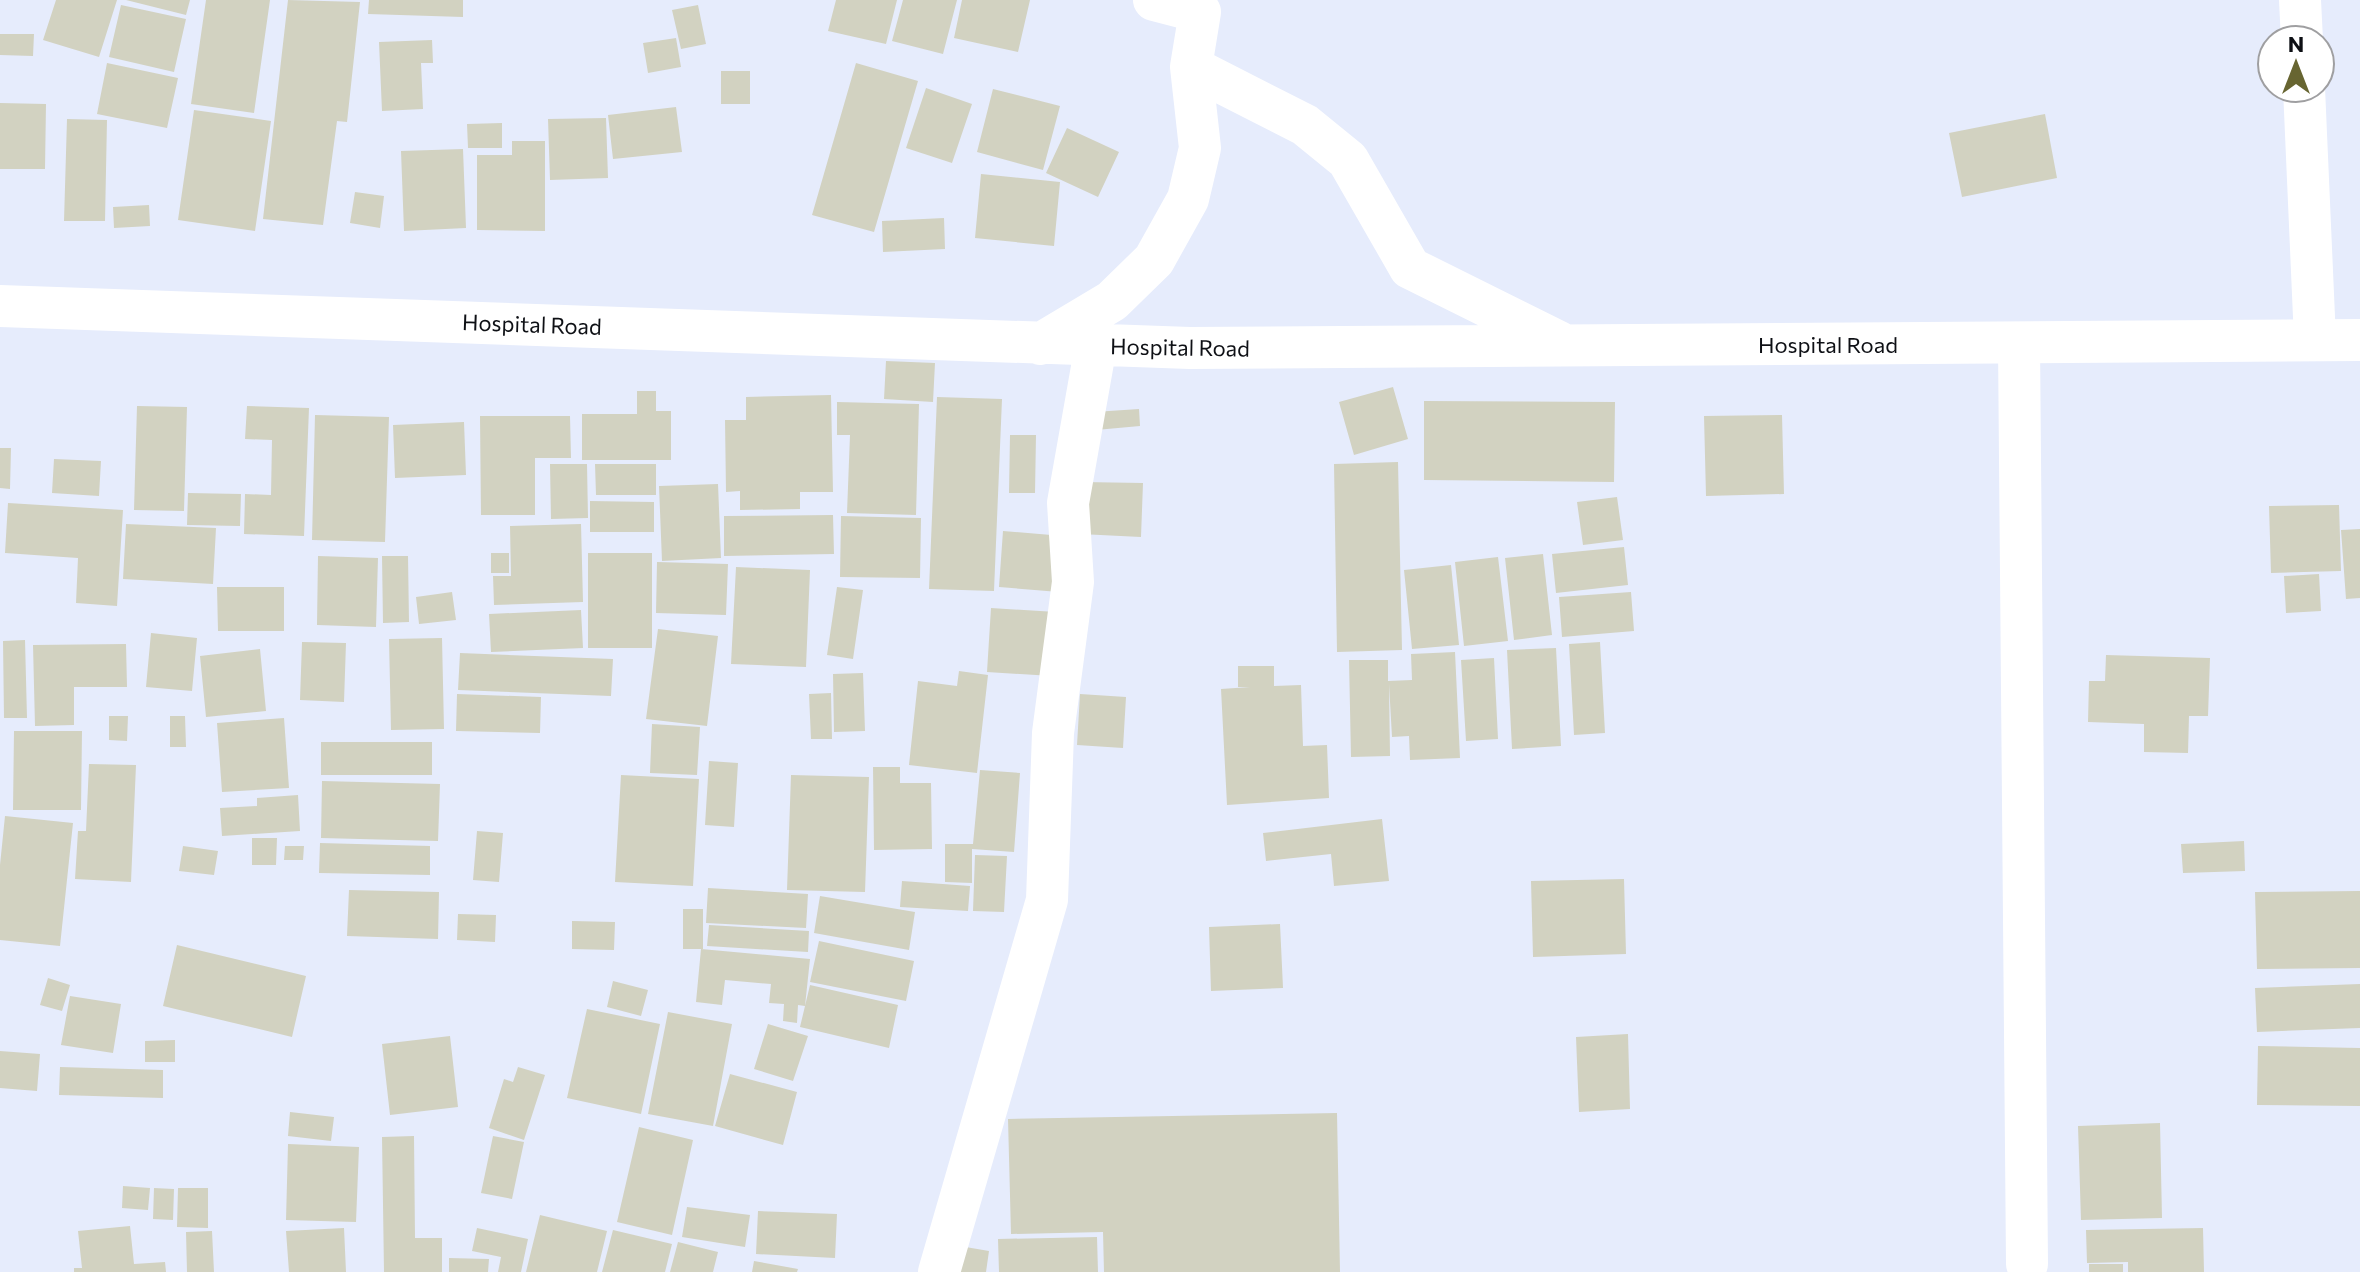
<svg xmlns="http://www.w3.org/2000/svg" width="2360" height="1272" viewBox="0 0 2360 1272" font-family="Commissioner,sans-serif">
<rect width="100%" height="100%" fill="#e6ecfc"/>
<path fill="#d2d2c1" d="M56,0H117L99,57L43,40Z
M126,0H190L186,15Z
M206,0H270L254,113L191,104Z
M288,0L360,2L347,122L337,121L323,225L263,219Z
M369,0H463V17L368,14Z
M836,0H897L886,44L828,31Z
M903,0H957L943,54L892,41Z
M962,0H1030L1018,52L954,38Z
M121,5L186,19L174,72L109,57Z
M698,5L706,44L681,49L672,10Z
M0,34H34L33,56L0,55Z
M676,38L681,67L648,73L643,43Z
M432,40L433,63H421L423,109L382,111L379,42Z
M107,63L178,78L167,128L97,114Z
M856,63L918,81L874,232L812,215Z
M721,71H750V104H721Z
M926,88L972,104L952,163L906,148Z
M993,89L1060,106L1043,170L977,152Z
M0,103L46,104L45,169H0Z
M676,107L682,152L613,159L608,115Z
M194,110L271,121L255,231L178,220Z
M2045,114L2057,178L1962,197L1949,133Z
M606,118L608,178L550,180L548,119Z
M67,119L107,120L105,221H64Z
M502,123V148H468L467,124Z
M1067,128L1119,152L1098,197L1046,173Z
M512,141H545V231L477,230V155H512Z
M463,149L466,228L404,231L401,151Z
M981,174L1060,182L1054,246L975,238Z
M355,192L384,196L380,228L350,223Z
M149,205L150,226L114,228L113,207Z
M944,218L945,249L883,252L882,221Z
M886,361L935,363L933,402L884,399Z
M1393,387L1408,439L1354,455L1339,402Z
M637,391H656V411H671V460H582V414H637Z
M831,395L833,492H800V509L740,510V491L726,492L725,420H746V397Z
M937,397L1002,399L994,591L929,589Z
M1424,401L1615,402L1614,482L1424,480Z
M837,402L919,404L916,515L847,513L850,435H837Z
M137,406L187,407L184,511L134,510Z
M247,406L309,408L304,536L244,534L245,494L271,495L272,440L245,439Z
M1139,409L1140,426L1096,430L1094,412Z
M315,415L389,417L385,542L312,540Z
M1782,415L1784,494L1706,496L1704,416Z
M480,416H570L571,458H535V515H481Z
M464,422L466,475L395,478L393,425Z
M1010,435H1036L1035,493H1009Z
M0,448H11L10,489L0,488Z
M54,459L101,461L99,496L52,493Z
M1398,462L1402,650L1337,652L1334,464Z
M550,464H587L588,518L551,519Z
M595,464H656V495H596Z
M1082,482L1143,483L1141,537L1080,534Z
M718,484L721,558L662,561L659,486Z
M188,493L241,494L240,526L187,525Z
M1617,497L1623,540L1583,545L1577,502Z
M590,501L654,502V532H590Z
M8,503L123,510L117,606L76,603L78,558L5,553Z
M2339,505L2341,571L2271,573L2269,506Z
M833,515L834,554L724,556V516Z
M841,516L921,518L920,578L840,577Z
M126,524L216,528L213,584L123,579Z
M581,524L583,602L494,605L493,576H511L510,526Z
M2360,529V598L2346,599L2341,530Z
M1003,531L1063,536L1059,592L999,587Z
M1624,547L1628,585L1556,593L1552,554Z
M491,553H509V573H491Z
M588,553H652V648H588Z
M1543,554L1552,635L1514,640L1505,558Z
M318,556L378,558L376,627L317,625Z
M382,556H408L409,622L383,623Z
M1498,557L1508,641L1464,646L1455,562Z
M657,562L728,564L726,615L656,613Z
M1451,565L1459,645L1412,649L1404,570Z
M736,567L810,570L806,667L731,664Z
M2319,574L2321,611L2286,613L2284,576Z
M217,587H284V631H218Z
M837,587L863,590L853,659L827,655Z
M452,592L456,620L419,624L416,597Z
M1631,592L1634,631L1562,637L1559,597Z
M991,608L1056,612L1052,676L987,672Z
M581,610L583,648L491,652L489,614Z
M658,629L718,636L707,726L646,719Z
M151,633L197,638L192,691L146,687Z
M442,638L444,729L391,730L389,639Z
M25,640L27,718H4L3,641Z
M302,642L346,643L344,702L300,700Z
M1600,642L1605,733L1574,735L1569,644Z
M126,644L127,687H74V725L35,726L33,645Z
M1556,648L1561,746L1512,749L1507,650Z
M260,649L266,711L206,717L200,656Z
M1455,652L1460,758L1410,760L1409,736L1392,737L1389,684L1390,756L1351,757L1349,660H1388V681L1412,680L1411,654Z
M460,653L613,659L611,696L458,690Z
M2106,655L2210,658L2208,716H2189L2188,753L2144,752V724L2088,722L2089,681H2105Z
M1494,658L1498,739L1466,741L1461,660Z
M1238,666H1274V686L1301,685L1303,746L1327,745L1329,798L1227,805L1221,689L1250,687H1238Z
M959,671L988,675L977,773L909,765L918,681L957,686Z
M863,673L865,731L834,732L833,674Z
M831,693L832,739H811L809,694Z
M457,694L541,697L540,733L456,731Z
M1080,694L1126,697L1123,748L1077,745Z
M109,716H128L127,741L109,740Z
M170,716H185L186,747H170Z
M284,718L289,788L222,792L217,723Z
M652,724L700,727L697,775L650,773Z
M14,731H82L81,810H13Z
M321,742H432V775H321Z
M709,761L738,763L734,827L705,825Z
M89,764L136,765L131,882L75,879L78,831H86Z
M873,767H900V783H931L932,849L874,850Z
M980,770L1020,773L1014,852L972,849V883L945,882V844H973Z
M621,775L699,779L693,886L615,882Z
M791,775L869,777L865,892L787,890Z
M322,781L440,784L438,841L321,838Z
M298,795L300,831L222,836L220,808L257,806V798Z
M5,816L73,823L60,946L0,940V865Z
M1382,819L1389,881L1334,886L1331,854L1266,861L1263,833Z
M477,831L503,833L499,882L473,880Z
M252,838H277L276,865H252Z
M2244,841L2245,871L2183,873L2181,844Z
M320,843L430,846V875L319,873Z
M183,846L218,851L214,875L179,871Z
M285,846H304L303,860H284Z
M975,855L1007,856L1004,912L973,911Z
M1624,879L1626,954L1533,957L1531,881Z
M902,881L970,886L968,911L900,907Z
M708,888L808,894L806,928L706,923Z
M349,890L439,892L438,939L347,936Z
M2360,891V968L2257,969L2255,892Z
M820,896L915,912L909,950L814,933Z
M683,909H703V949H683Z
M458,914L496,915L495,942L457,940Z
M572,921L615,922L614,950L572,949Z
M1280,924L1283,988L1211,991L1209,927Z
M709,925L809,931L808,952L707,946Z
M819,941L914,961L906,1001L810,982Z
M177,945L306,976L292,1037L163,1006Z
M701,949L810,959L805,1006L798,1005L797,1023L783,1021L784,1004L769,1003L771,984L725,980L722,1005L696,1002Z
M48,978L70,985L62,1011L40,1005Z
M613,981L648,990L641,1016L607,1007Z
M2360,984V1028L2257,1032L2255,988Z
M810,985L898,1005L889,1048L800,1027Z
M70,996L121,1004L113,1053L61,1045Z
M587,1009L660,1024L641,1114L567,1098Z
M668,1012L732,1024L713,1126L648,1114Z
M768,1024L808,1036L793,1081L754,1069Z
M1628,1034L1630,1109L1579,1112L1576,1037Z
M450,1036L458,1107L390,1115L382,1044Z
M175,1040V1062H145V1041Z
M2258,1046L2360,1048V1106L2257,1105Z
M0,1051L40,1054L37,1091L0,1088Z
M60,1067L163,1070V1098L59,1095Z
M518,1067L545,1075L524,1140L489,1128L504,1079L513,1082Z
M730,1074L797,1092L783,1145L715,1126Z
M290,1112L334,1117L331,1141L288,1136Z
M1337,1113L1340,1272H1104L1103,1232L1011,1234L1008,1119Z
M2160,1123L2162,1218L2081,1220L2078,1126Z
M639,1127L693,1140L672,1235L617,1222Z
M414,1136L415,1238H442V1272H384L382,1137Z
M493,1136L524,1142L512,1199L481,1193Z
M288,1144L359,1147L356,1222L286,1220Z
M123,1186L150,1188L148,1210L122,1208Z
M154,1188L174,1189L173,1220L153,1219Z
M178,1188H208V1228L177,1227Z
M687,1207L750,1215L745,1247L682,1237Z
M758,1211L837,1214L835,1258L756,1254Z
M540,1215L607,1231L597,1272H526Z
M130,1226L134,1264L165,1262L166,1272H74V1268H82L78,1231Z
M344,1228L346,1272H289L286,1231Z
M477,1228L528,1239L521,1272H498L501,1257L472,1251Z
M2203,1228L2204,1272H2128V1262L2087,1263L2086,1230Z
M613,1230L672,1244L665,1272H602Z
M212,1231L214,1272H187L186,1232Z
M1097,1237L1098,1272H999L998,1239Z
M678,1242L718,1252L713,1272H670Z
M948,1244L989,1251L986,1272H944Z
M449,1258L489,1259L488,1272H449Z
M754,1261L798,1269L797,1272H752Z
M2089,1264H2123V1272H2089Z"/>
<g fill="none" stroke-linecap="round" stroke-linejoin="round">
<path stroke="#fff" stroke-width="42" d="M2300,0L2302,40
M1191,67L1305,125L1348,160L1410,268L1559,342
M2304,88L2315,340
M0,306L1190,348L2360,340
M2019,343L2027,1264
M1040,344L1112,301L1154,260L1188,199L1200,148L1191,67L1200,12L1154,0
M939,1272L1047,900L1053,733L1073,582L1068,503L1096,345"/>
</g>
<g text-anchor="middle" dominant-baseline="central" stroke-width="6" stroke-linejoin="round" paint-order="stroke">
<g font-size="22" fill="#0e1015" stroke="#fff">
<text transform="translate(532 324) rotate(2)">Hospital Road</text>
<text x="1828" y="344">Hospital Road</text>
<text transform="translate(1180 347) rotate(1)">Hospital Road</text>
</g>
</g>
<g transform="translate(2296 64)"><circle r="38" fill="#ffffff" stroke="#9f9fa1" stroke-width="2"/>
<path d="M0-6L14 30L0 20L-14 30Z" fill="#676531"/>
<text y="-12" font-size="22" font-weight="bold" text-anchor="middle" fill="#0e1015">N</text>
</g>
</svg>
